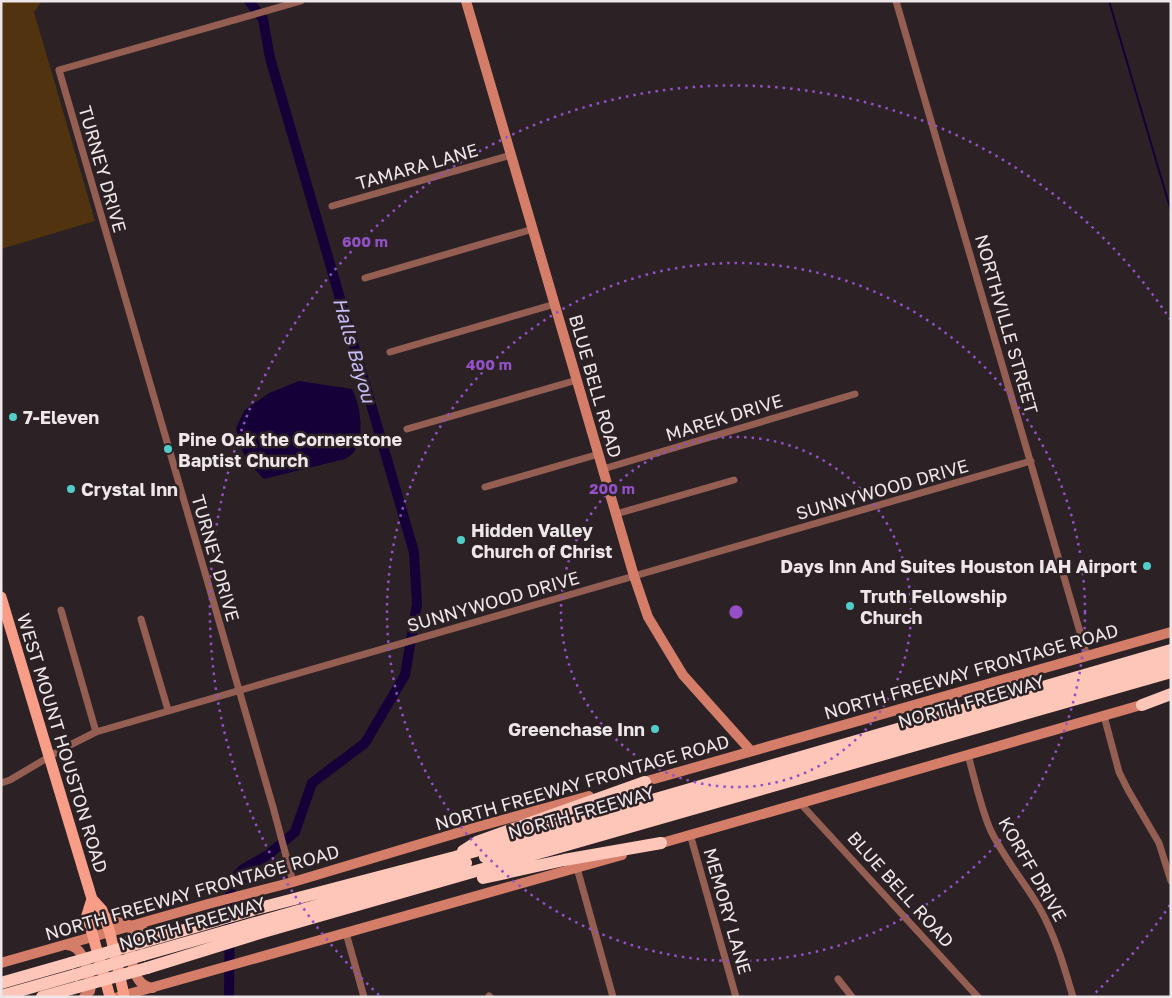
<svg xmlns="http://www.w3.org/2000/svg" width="1172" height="998" viewBox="0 0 1172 998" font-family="'Golos Text',sans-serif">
<rect width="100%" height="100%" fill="#2c2225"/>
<path fill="#52330f" d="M1,1H42L34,12L95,221L1,249Z"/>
<path fill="#150038" d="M299,381L352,389C360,404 364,431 357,447C354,453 350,456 345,459L264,479C245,459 242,455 236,428L244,411L269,393Z"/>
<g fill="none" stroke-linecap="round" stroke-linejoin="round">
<path stroke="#150038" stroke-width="2" d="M1109,1L1171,211
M237,876L249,883"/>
<path stroke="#150038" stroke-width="10" d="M229,997L230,890L235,878L243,869L268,855L295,832L312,783L365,743L405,675L417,604L414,552L270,58L263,19L249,1"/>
<path stroke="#945e52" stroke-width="7" d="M896,1L1087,656
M332,206L511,155
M365,278L533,229
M390,352L555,304
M407,429L577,380
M603,469L855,394
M485,487L599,454
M616,514L734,480
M61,610L96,732
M141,619L168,710
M1104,716L1119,772L1128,790L1159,843L1171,881
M968,755C975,780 980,805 990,829C1003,857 1023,880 1039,907C1055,935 1064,966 1073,997
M1,783L10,780L64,748L96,732L1031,461
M800,803L978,997
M690,834L736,997
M577,868L613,997
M293,882L273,807L59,70L301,1
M346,933L364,997
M838,979L852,997
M489,996L490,997"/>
<path stroke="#d47d69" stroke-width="10" d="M466,1L634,576L648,617L683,675L751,751
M640,783L1171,632
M655,845L1148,703
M104,916L114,921L133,926
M142,929L133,933L128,942C132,959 132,986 153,988
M67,945C86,947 87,971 91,986L90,991L84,997
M1,963L208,904L293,882L477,827L589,796
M118,997L622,855"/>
<path stroke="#f79d88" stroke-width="11" d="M1,597L92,899L102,910L110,933L124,995
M92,899L87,915L110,997"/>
<path stroke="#fdc6b9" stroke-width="12" d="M1142,705L1171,694
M463,851L477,842L645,782
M485,857L1171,662
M483,878L564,860L661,843
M140,943L256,909L455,857L1171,650
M143,955L466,863
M147,968L263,932L1171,672
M1,983L71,963
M1,996L75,975
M42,997L78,987"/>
<path stroke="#fdc6b9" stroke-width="12" d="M71,963L140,943
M75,975L143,955
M78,987L147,968"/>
</g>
<g fill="none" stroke="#9251c7" stroke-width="2.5" stroke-dasharray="2.5 5">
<circle cx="736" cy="612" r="175"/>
<circle cx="736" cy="612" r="349"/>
<path d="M1170 905A524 524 0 0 1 1093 995M379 995A524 524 0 1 1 1170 319"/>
</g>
<g fill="#53cdc9" stroke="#2c2225" stroke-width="2">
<circle cx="13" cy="417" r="5"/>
<circle cx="168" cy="449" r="5"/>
<circle cx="71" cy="489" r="5"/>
<circle cx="461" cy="540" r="5"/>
<circle cx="1147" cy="566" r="5"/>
<circle cx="850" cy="606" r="5"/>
<circle cx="655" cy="729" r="5"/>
</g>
<g text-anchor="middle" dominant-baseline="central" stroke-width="5" stroke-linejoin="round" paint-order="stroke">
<g font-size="18" fill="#eee7e9" stroke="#2c2225">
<text transform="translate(417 166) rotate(-16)">TAMARA LANE</text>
<text transform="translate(103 169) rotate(74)">TURNEY DRIVE</text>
<text transform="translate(1007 324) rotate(74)">NORTHVILLE STREET</text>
<text transform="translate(596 386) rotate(74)">BLUE BELL ROAD</text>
<text transform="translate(724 417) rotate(-17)">MAREK DRIVE</text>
<text transform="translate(882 489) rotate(-16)">SUNNYWOOD DRIVE</text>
<text transform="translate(216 558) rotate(74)">TURNEY DRIVE</text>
<text transform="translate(493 601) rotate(-16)">SUNNYWOOD DRIVE</text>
<text transform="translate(971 671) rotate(-16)">NORTH FREEWAY FRONTAGE ROAD</text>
<text transform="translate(971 701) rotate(-16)">NORTH FREEWAY</text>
<text transform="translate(63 743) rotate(73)">WEST MOUNT HOUSTON ROAD</text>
<text transform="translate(582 782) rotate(-16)">NORTH FREEWAY FRONTAGE ROAD</text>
<text transform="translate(581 812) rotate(-16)">NORTH FREEWAY</text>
<text transform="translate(1033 869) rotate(60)">KORFF DRIVE</text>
<text transform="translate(901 889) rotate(48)">BLUE BELL ROAD</text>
<text transform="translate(192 892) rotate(-16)">NORTH FREEWAY FRONTAGE ROAD</text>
<text transform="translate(728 911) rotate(74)">MEMORY LANE</text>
<text transform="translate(192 923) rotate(-16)">NORTH FREEWAY</text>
</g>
<g font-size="18" font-weight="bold" fill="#eee7e9" stroke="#2c2225" text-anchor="start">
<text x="23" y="417">7-Eleven</text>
<text x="178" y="439">Pine Oak the Cornerstone<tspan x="178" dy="21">Baptist Church</tspan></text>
<text x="81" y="489">Crystal Inn</text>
<text x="471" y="530">Hidden Valley<tspan x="471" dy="21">Church of Christ</tspan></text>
<text x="1137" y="566" text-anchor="end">Days Inn And Suites Houston IAH Airport</text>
<text x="860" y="596">Truth Fellowship<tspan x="860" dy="21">Church</tspan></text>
<text x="645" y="729" text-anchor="end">Greenchase Inn</text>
</g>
<g font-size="19" font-style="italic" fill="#c6bcf6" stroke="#2c2225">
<text transform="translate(355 350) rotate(74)">Halls Bayou</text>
</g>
</g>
<circle cx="736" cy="612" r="8" fill="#9251c7" stroke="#2c2225" stroke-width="2.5"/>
<g font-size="15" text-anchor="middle" font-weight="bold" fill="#9251c7" stroke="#2c2225" stroke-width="5" stroke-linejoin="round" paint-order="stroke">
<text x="365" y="247">600 m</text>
<text x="489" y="370">400 m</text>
<text x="612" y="494">200 m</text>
</g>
<rect width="1172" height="998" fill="none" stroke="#eee7e9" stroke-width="5"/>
</svg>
